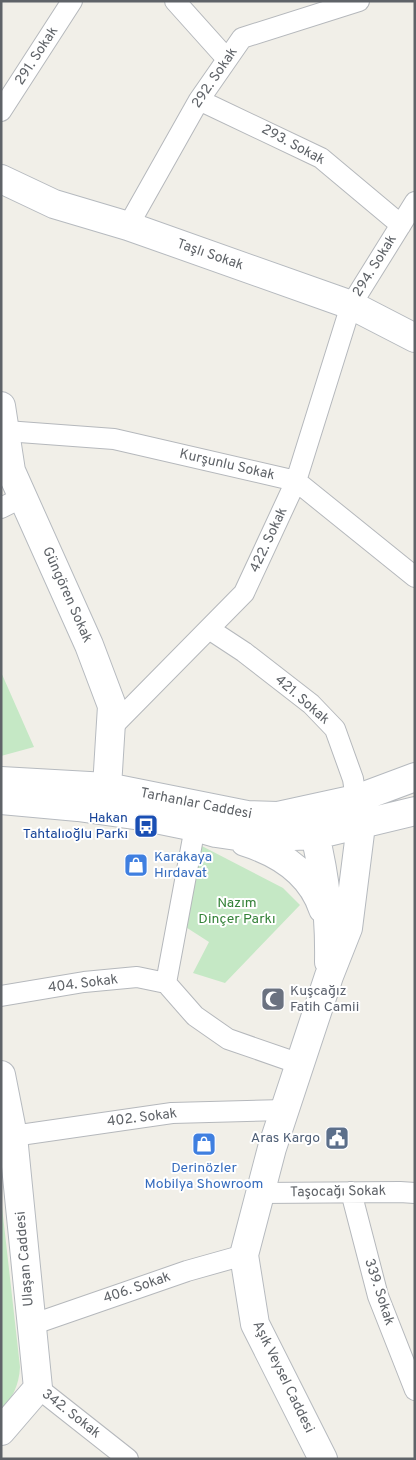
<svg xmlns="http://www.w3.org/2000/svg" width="416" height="1460" viewBox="0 0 416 1460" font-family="Overpass,sans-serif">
<rect width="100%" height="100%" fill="#f1efe8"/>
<path fill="#c5e8c5" d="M1,672L34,747L1,756Z
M198,844L283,888L300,905L225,983L193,973L209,942L181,924Z
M1,1198L20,1367C19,1387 12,1397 1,1412Z"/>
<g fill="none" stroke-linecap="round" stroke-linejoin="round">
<g stroke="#b5b8bc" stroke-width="22">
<path id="street" d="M175,1L227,59
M199,100L321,158L401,225
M1,111L72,1
M128,226L199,100L242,38L359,1
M6,431L114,439L296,481L415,577
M1,508L23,497
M209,629L244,652L311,704L335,729L353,779L356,799
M110,729L244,593L296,481L351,305L415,202
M166,983L195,827
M1,996L84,982L137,977L166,983L195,1016L228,1039L300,1064
M3,1142L13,1136L172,1113L285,1110
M351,1192L378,1296L415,1390
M260,1193L400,1192L415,1193
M31,1325L187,1271L244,1255
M38,1388L128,1459"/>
</g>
<g stroke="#b6babf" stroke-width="30">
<path id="secondary" d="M1,179L54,204L128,226L351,305L415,338
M1,406L11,471L89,645L112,706L107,787
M1,781L107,787L247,815L278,816L356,799L415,777
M1,800L78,807L141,816L195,827L216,833L250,838L316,835L415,811
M310,817C324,865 330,913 329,962
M245,842C280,853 311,873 323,909
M1,1075L13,1136L38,1388L1,1431
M323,1459L255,1324L244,1255L272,1148L329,976L348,928L361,825L356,799"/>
</g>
<use href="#street" stroke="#fff" stroke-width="20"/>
<use href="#secondary" stroke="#fff" stroke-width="28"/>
</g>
<defs>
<g id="bus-square" transform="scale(1.25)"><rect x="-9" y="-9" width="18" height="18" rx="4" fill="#1a4fb4" stroke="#fff"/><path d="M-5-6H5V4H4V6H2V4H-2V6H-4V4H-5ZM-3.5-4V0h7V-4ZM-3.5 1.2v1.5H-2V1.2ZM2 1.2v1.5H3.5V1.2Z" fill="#fff"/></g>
<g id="shop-square" transform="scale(1.25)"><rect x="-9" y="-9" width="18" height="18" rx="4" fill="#3f7fe0" stroke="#fff"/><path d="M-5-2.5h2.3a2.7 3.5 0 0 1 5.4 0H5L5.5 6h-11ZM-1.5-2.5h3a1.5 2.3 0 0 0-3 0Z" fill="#fff"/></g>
<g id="mosque-square" transform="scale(1.25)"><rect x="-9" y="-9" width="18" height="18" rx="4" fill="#6b7280" stroke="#fff"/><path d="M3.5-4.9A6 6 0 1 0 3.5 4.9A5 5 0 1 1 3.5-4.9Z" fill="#fff"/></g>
<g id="civic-square" transform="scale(1.25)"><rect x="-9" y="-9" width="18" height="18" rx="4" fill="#5c6f8a" stroke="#fff"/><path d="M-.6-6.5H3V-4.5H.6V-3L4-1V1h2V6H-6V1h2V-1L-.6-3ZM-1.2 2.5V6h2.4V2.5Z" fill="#fff"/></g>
</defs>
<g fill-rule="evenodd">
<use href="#bus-square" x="146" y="826"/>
<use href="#shop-square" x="136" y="865"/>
<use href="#mosque-square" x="273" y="999"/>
<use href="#civic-square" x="337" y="1138"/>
<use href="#shop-square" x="204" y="1144"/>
</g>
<g text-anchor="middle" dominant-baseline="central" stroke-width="4" stroke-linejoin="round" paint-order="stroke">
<g font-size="14" fill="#5f6368" stroke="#fff">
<text transform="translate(37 56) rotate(-57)">291. Sokak</text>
<text transform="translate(215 78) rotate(-56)">292. Sokak</text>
<text transform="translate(293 145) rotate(28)">293. Sokak</text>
<text transform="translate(210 255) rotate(19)">Taşlı Sokak</text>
<text transform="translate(375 266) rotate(-58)">294. Sokak</text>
<text transform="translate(227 465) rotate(13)">Kurşunlu Sokak</text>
<text transform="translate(269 540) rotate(-65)">422. Sokak</text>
<text transform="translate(67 595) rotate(66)">Güngören Sokak</text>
<text transform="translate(302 700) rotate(41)">421. Sokak</text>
<text transform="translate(196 804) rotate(11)">Tarhanlar Caddesi</text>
<text transform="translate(83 984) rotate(-7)">404. Sokak</text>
<text transform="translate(142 1118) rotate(-7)">402. Sokak</text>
<text transform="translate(338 1192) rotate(-1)">Taşocağı Sokak</text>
<text transform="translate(25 1259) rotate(-95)">Ulaşan Caddesi</text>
<text transform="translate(137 1288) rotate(-19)">406. Sokak</text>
<text transform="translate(379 1292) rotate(72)">339. Sokak</text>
<text transform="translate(283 1377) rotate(64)">Aşık Veysel Caddesi</text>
<text transform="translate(71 1414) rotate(38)">342. Sokak</text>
</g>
<g font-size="14" fill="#164399" stroke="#fff" text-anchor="end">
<text x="128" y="818">Hakan<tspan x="128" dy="16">Tahtalıoğlu Parkı</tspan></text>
</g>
<g font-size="14" fill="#366cbe" stroke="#fff" text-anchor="start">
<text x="154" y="857">Karakaya<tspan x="154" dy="16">Hırdavat</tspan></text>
<text x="204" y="1168" text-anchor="middle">Derinözler<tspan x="204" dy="16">Mobilya Showroom</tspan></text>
</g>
<g font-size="14" fill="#348238" stroke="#fff">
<text x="237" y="903">Nazım<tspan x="237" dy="16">Dinçer Parkı</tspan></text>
</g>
<g font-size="14" fill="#5b616d" stroke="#fff" text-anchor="start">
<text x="290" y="991">Kuşcağız<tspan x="290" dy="16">Fatih Camii</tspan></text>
</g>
<g font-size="14" fill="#4e5e75" stroke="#fff" text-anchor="end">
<text x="320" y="1138">Aras Kargo</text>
</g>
</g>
<rect width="416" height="1460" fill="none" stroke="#5f6368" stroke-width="5"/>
</svg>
